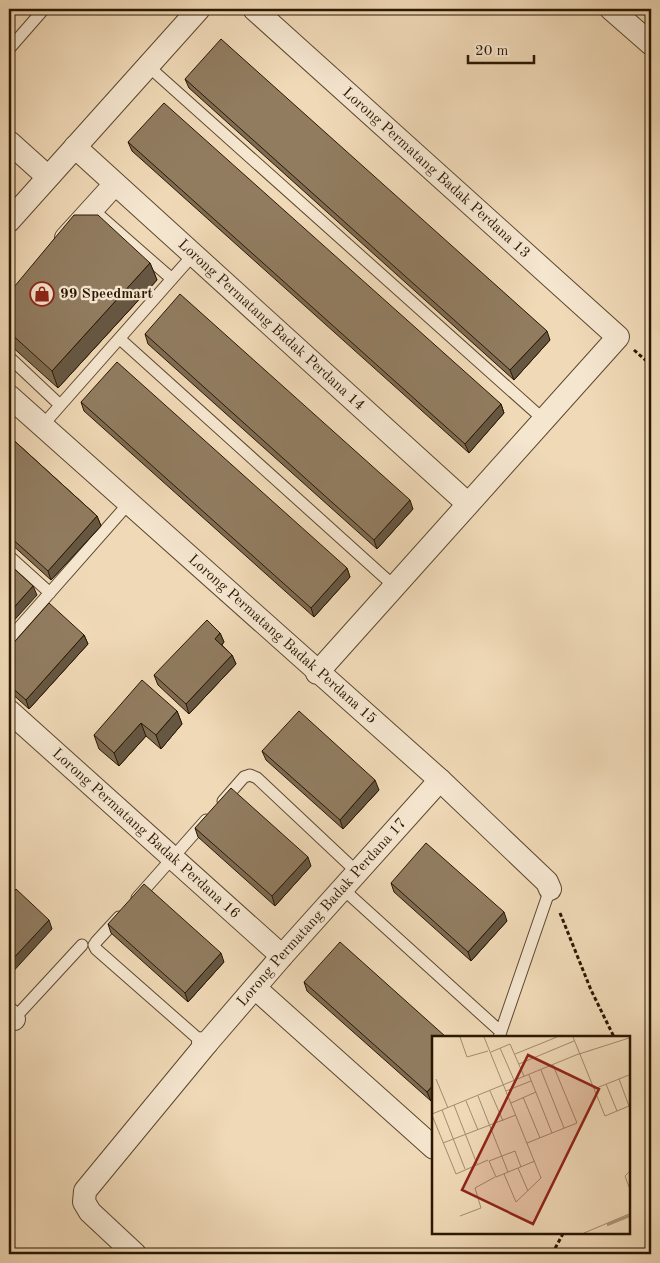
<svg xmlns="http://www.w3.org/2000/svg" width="660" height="1263" viewBox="0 0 660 1263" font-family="'Old Standard TT',serif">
<rect width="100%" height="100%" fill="#f0d9b7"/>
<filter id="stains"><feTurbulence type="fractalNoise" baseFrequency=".004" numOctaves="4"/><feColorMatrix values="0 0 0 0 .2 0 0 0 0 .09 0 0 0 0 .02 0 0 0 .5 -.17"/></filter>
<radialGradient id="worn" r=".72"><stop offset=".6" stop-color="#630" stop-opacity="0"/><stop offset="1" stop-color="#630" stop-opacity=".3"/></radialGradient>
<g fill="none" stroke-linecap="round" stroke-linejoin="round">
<g stroke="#5c482e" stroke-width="13">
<path id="lane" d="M9,49L44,9
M148,66L543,419
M92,209L172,279
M120,339L394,586
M9,357L60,405
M42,426L193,255
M9,556L50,593
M9,639L129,503
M223,801L244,777L250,775L257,778L357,872
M343,889L501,1032
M137,898L206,820
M119,917L96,942L94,945L96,949L203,1043
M11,1022L82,945
M499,1037L550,889"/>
</g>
<g stroke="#5c482e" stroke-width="24">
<g id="street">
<path id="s1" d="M254,9L618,337L317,673"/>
<path d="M611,9L651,44"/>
<path d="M9,142L48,177"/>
<path id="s2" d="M75,147L468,504"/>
<path d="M9,221L199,9"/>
<path d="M66,238L115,184"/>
<path id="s3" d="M9,396L440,780L547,882L550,889"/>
<path id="s4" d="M9,711L282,956"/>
<path d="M255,988L434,1148"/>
<path d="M9,1014L14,1019"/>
<path id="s5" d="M203,1043H207L282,956L440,780"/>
<path d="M135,1254L90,1212L84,1202L85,1191L207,1043"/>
</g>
</g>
<path stroke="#2b1801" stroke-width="3" stroke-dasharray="4 2.5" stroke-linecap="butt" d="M634,350L651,365
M560,913L591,990L614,1037
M629,1081V1088
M552,1254L564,1232"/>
<use href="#lane" stroke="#f5e6d0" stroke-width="11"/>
<use href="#street" stroke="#f5e6d0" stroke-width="22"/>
</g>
<path fill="#7d6b53" stroke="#2b1801" d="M185,79L550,340L514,380L189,88Z
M128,142L501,404L504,413L469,453L132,151Z
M150,263L157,280L58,388L9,344V293Z
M145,334L413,509L377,549L148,344Z
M81,402L347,568L350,577L314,617L84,411Z
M9,436L97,516L101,526L51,580L9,542Z
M220,633L224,642L222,645L232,655L236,664L189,714L158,685L154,675Z
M84,635L88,644L29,709L9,691V648Z
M177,711L182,724L161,749L146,736L119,766L99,749L94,735Z
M262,751L379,790L343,829L266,760Z
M195,828L311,866L275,906L198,837Z
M391,883L507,921L471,961L394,892Z
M108,924L224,962L188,1002L111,933Z
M304,982L434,1037V1097L431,1101L307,991Z"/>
<path fill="#665743" stroke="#2b1801" d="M150,263L157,280L58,388L52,371Z
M547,331L550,340L514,380L510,370Z
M501,404L504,413L469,453L465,444Z
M410,500L413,509L377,549L374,540Z
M97,516L101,526L51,580L48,571Z
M347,568L350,577L314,617L311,608Z
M33,586L37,595L9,626V613Z
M220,633L224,642L218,648L215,639Z
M84,635L88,644L29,709L26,700Z
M232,655L236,664L189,714L186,704Z
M177,711L182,724L161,749L156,735Z
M141,723L146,736L119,766L114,753Z
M375,780L379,790L343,829L340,820Z
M308,857L311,866L275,906L272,896Z
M504,912L507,921L471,961L468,952Z
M49,920L52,929L9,976V963Z
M221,953L224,962L188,1002L185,993Z
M434,1084V1097L431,1101L427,1092Z"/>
<path fill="#917c60" stroke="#2b1801" d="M221,39L547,331L510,370L185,79Z
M164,103L501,404L465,444L128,142Z
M74,215H98L150,263L52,371L9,332V293Z
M180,294L410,500L374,540L145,334Z
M117,362L347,568L311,608L81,402Z
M9,436L97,516L48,571L9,536Z
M9,564L33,586L9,613Z
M49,603L84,635L26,700L9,685V648Z
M207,620L220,633L215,639L232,655L186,704L154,675Z
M142,680L177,711L156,735L141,723L114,753L94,735Z
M299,711L375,780L340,820L262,751Z
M231,788L308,857L272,896L195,828Z
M426,843L504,912L468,952L391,883Z
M144,884L221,953L185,993L108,924Z
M16,889L49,920L9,963V897Z
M340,942L446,1037H434V1084L427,1092L304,982Z"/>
<defs>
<g id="shop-ring" transform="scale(1.25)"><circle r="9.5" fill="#f5e6d0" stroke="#8f2418" stroke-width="1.5"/><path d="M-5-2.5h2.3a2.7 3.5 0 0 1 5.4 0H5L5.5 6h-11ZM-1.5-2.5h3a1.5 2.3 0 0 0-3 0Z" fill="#8f2418"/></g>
</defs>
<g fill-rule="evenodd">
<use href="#shop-ring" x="42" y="294"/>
</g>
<g text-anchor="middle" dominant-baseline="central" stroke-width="4.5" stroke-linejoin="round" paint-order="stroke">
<g font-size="15" fill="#2b1801" stroke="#f5e6d0">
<text stroke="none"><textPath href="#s1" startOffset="245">Lorong Permatang Badak Perdana 13</textPath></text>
<text stroke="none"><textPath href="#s2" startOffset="265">Lorong Permatang Badak Perdana 14</textPath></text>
<text stroke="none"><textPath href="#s3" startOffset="366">Lorong Permatang Badak Perdana 15</textPath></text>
<text stroke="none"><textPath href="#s4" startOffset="184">Lorong Permatang Badak Perdana 16</textPath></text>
<text stroke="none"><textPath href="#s5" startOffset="178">Lorong Permatang Badak Perdana 17</textPath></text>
</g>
<g font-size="15" font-weight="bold" fill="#2b1801" stroke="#f5e6d0" text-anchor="start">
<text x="60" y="294">99 Speedmart</text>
</g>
</g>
<g transform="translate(432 1036)">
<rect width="198" height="198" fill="#f0d9b7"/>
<path fill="none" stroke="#ad9779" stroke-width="2.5" d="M175,189L197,180"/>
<path fill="none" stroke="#a18c6e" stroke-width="1" d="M28,1L35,21L56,15M52,1L109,142L84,166L72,138M141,1L173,80L197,70M68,12L82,44M59,16L78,8L92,40M83,18L125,1M87,28L142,5M109,34L132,92M97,39L120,97M4,43L16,72M187,43L197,70M174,48L185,75M162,53L197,39M58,55L71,85M74,55L99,45M46,60L76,136M91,61L108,102M34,65L46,94M79,67L104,56M22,69L45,128M10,74L33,133M0,78L144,19L197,2M0,79L24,138L56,124M11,107L84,79M95,107L145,87L121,29M89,131L83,115L57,125L64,141L103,125M86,132L96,155M197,136L193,140L197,151M28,180L49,172L43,152L63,141M152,197L197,178"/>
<path fill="#8f2418" fill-opacity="0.15" stroke="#8f2418" stroke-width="2.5" d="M96,19L167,53L101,188L30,154Z"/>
<rect width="198" height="198" fill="none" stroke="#2b1801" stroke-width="2.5"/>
</g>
<rect width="660" height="1263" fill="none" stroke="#f0d9b7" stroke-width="30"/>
<rect x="10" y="10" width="640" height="1243" fill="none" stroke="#2b1801" stroke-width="2.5"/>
<rect x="15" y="15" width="630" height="1233" fill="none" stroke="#2b1801"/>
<path d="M468 55v8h66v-8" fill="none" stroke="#2b1801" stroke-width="2.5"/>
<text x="475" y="55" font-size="15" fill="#2b1801" stroke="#f5e6d0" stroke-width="4" paint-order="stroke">20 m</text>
<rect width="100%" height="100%" filter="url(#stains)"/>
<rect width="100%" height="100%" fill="url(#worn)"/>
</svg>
